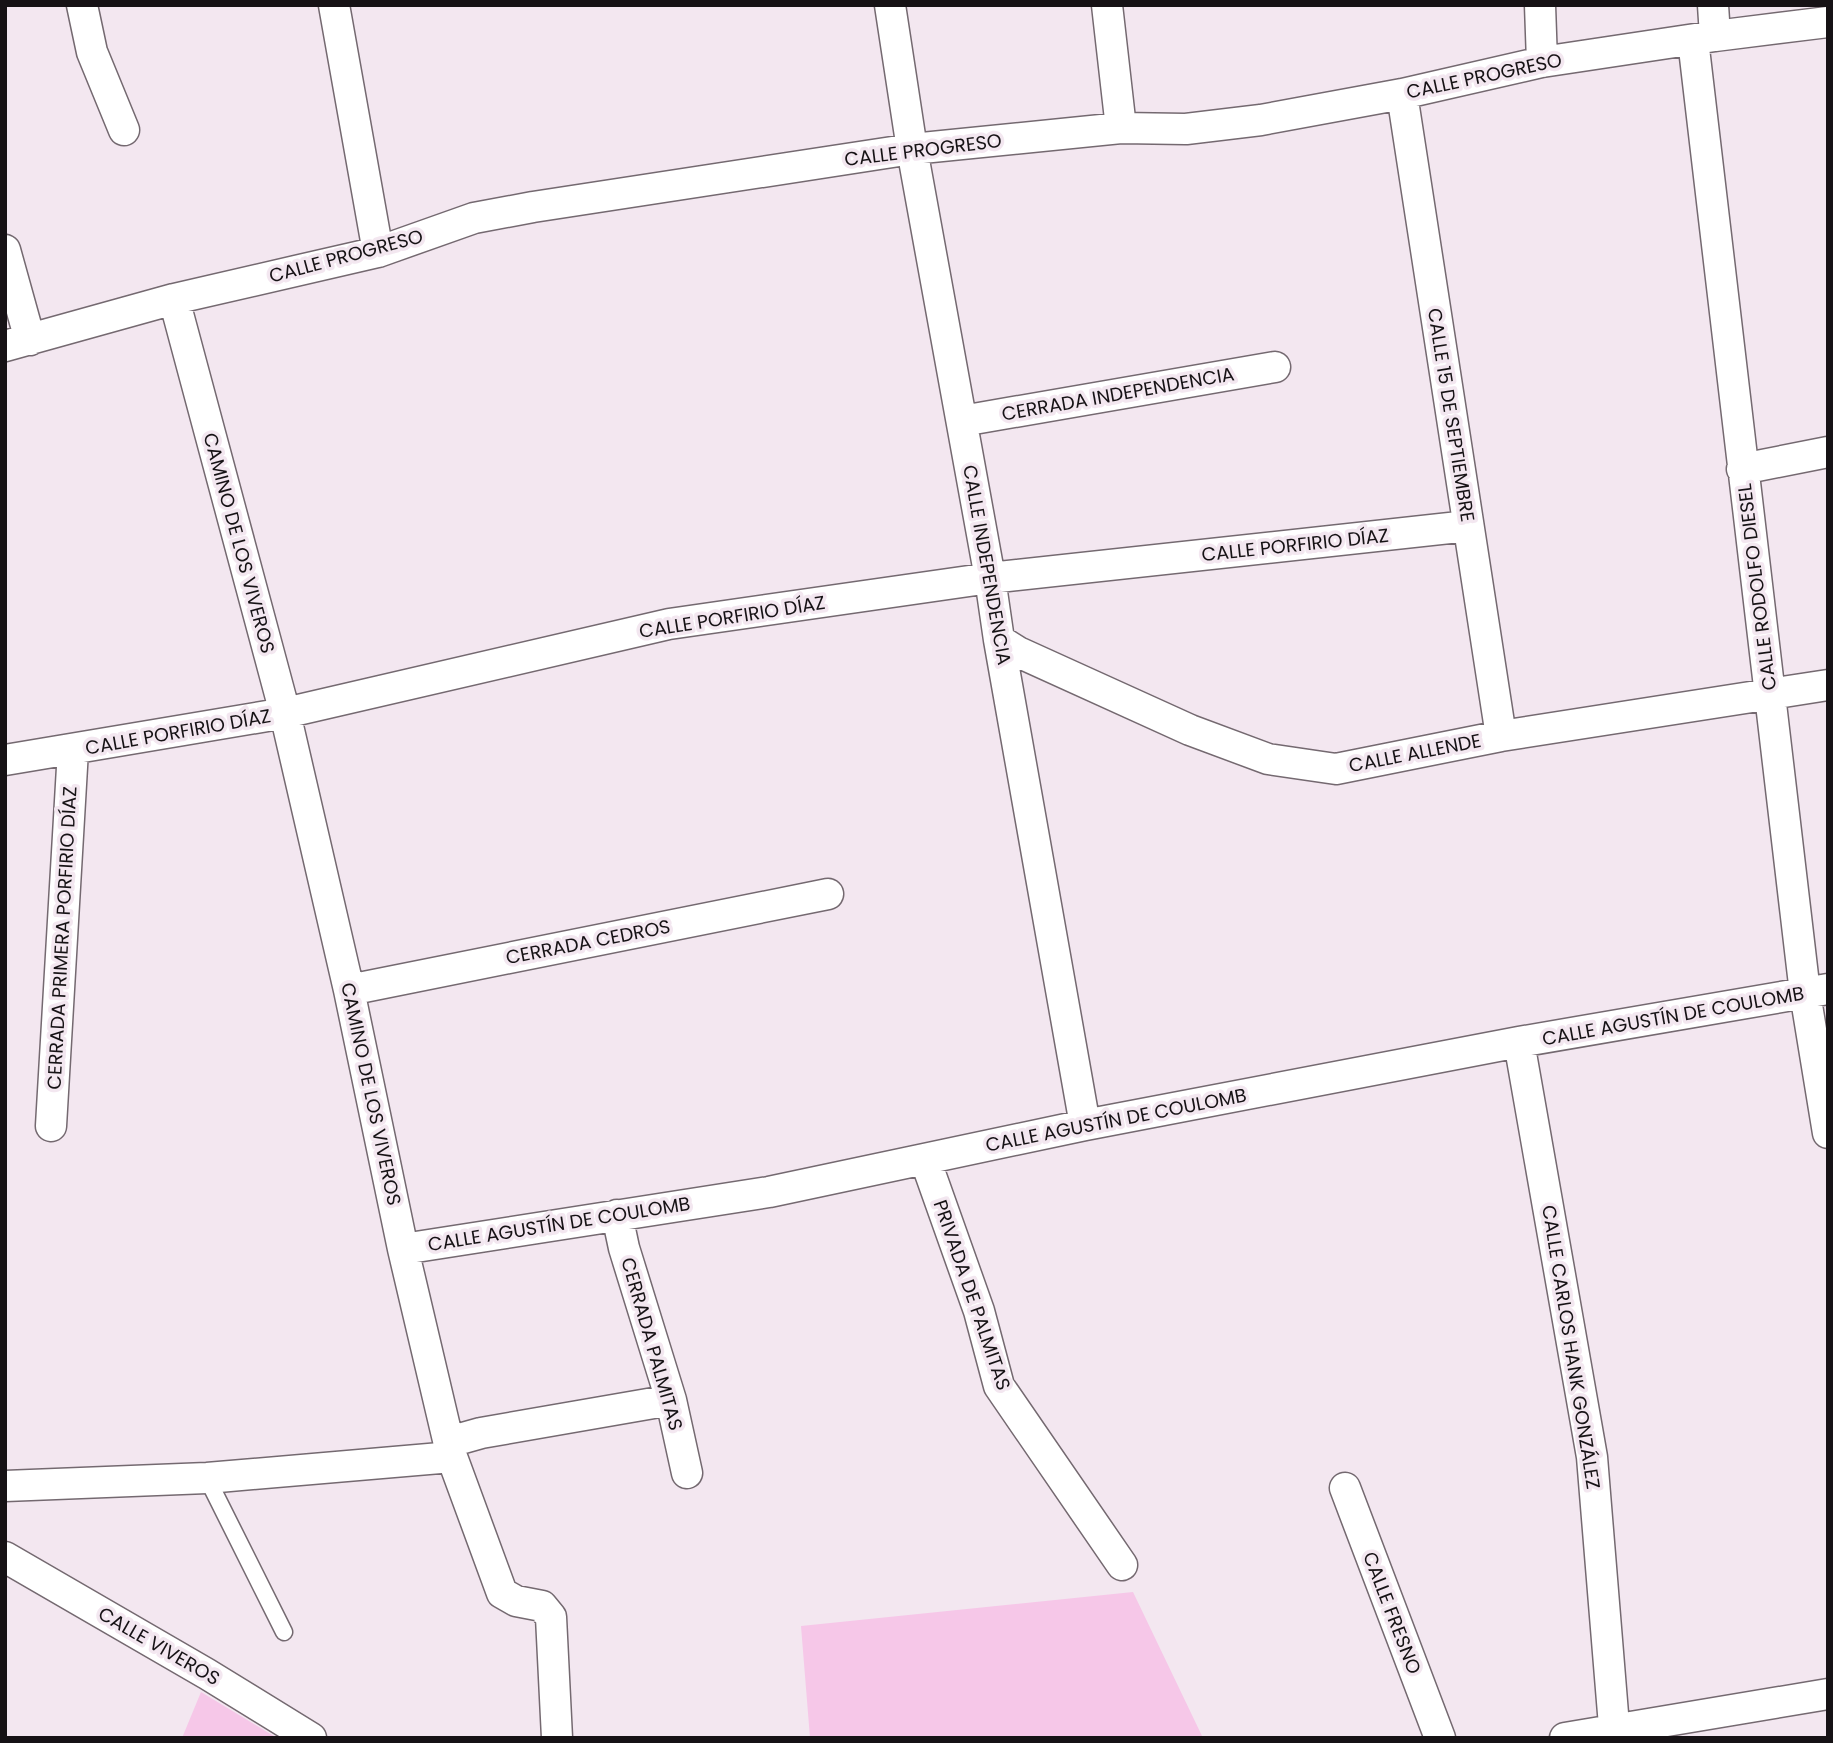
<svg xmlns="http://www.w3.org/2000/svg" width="1833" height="1743" viewBox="0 0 1833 1743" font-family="Poppins,sans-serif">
<rect width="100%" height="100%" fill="#f3e7f0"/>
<path fill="#f6c7e8" d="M1133,1592L1203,1738H810L801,1626Z
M201,1692L277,1738H182Z"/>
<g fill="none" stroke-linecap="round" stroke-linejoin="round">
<g stroke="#746970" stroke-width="19">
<path id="lane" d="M207,1478L284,1632"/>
</g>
<g stroke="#746970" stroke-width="33">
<path id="street" d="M82,5L92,52L124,130
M334,5L378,252
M890,5L912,149L990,578L999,640L1085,1125
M1107,5L1121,128
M1540,5L1542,62
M1713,5L1715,36
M1693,40L1805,993L1828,1133
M1402,94L1501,736
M5,250L30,340
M174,299L285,713L349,990L403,1249L452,1457L502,1593L516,1601L542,1606L551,1617L557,1738
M5,346L174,299L378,252L474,218L533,207L912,149L1121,128L1186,129L1261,120L1402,94L1542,62L1715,36L1828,22
M962,421L1275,367
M1742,469L1828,452
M999,640L1018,652L1190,730L1268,759L1336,769L1501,736L1828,685
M5,760L285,713L669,624L990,578L1468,526
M349,990L828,894
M1519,1042L1592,1457L1615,1738
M51,1126L73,750
M925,1159L979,1311L999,1386L1122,1565
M617,1215L624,1248L671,1400L687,1473
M403,1249L769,1192L1085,1125L1519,1042L1828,989
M449,1442L481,1433L671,1400
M5,1486L207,1478L452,1457
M1345,1488L1440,1738
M5,1557L207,1674L311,1738
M1565,1738L1828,1694"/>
</g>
<use href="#lane" stroke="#fff" stroke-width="16"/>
<use href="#street" stroke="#fff" stroke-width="30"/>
</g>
<g text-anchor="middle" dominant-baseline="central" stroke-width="7" stroke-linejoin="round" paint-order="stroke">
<g font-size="19" fill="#161215" stroke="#f3e7f0">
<text transform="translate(1484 76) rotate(-12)">CALLE PROGRESO</text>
<text transform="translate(923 150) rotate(-7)">CALLE PROGRESO</text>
<text transform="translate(346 256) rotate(-15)">CALLE PROGRESO</text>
<text transform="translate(1118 394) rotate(-10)">CERRADA INDEPENDENCIA</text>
<text transform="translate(1451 415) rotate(81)">CALLE 15 DE SEPTIEMBRE</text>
<text transform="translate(239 543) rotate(75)">CAMINO DE LOS VIVEROS</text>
<text transform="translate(1295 545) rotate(-6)">CALLE PORFIRIO DÍAZ</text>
<text transform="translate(987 565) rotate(80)">CALLE INDEPENDENCIA</text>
<text transform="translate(1757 587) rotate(-97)">CALLE RODOLFO DIESEL</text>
<text transform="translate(732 617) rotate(-9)">CALLE PORFIRIO DÍAZ</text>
<text transform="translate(178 732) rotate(-10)">CALLE PORFIRIO DÍAZ</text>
<text transform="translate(1415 753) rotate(-11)">CALLE ALLENDE</text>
<text transform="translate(62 938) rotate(-87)">CERRADA PRIMERA PORFIRIO DÍAZ</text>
<text transform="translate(588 942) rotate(-11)">CERRADA CEDROS</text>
<text transform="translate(1673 1016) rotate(-10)">CALLE AGUSTÍN DE COULOMB</text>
<text transform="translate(371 1094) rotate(78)">CAMINO DE LOS VIVEROS</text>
<text transform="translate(1116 1120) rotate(-11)">CALLE AGUSTÍN DE COULOMB</text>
<text transform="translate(559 1224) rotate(-9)">CALLE AGUSTÍN DE COULOMB</text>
<text transform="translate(972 1295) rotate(71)">PRIVADA DE PALMITAS</text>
<text transform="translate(652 1344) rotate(74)">CERRADA PALMITAS</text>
<text transform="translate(1571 1347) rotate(81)">CALLE CARLOS HANK GONZÁLEZ</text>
<text transform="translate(1392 1613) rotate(69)">CALLE FRESNO</text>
<text transform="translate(159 1646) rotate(30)">CALLE VIVEROS</text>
</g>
</g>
<rect width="1833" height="1743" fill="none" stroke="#161215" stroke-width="14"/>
</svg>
